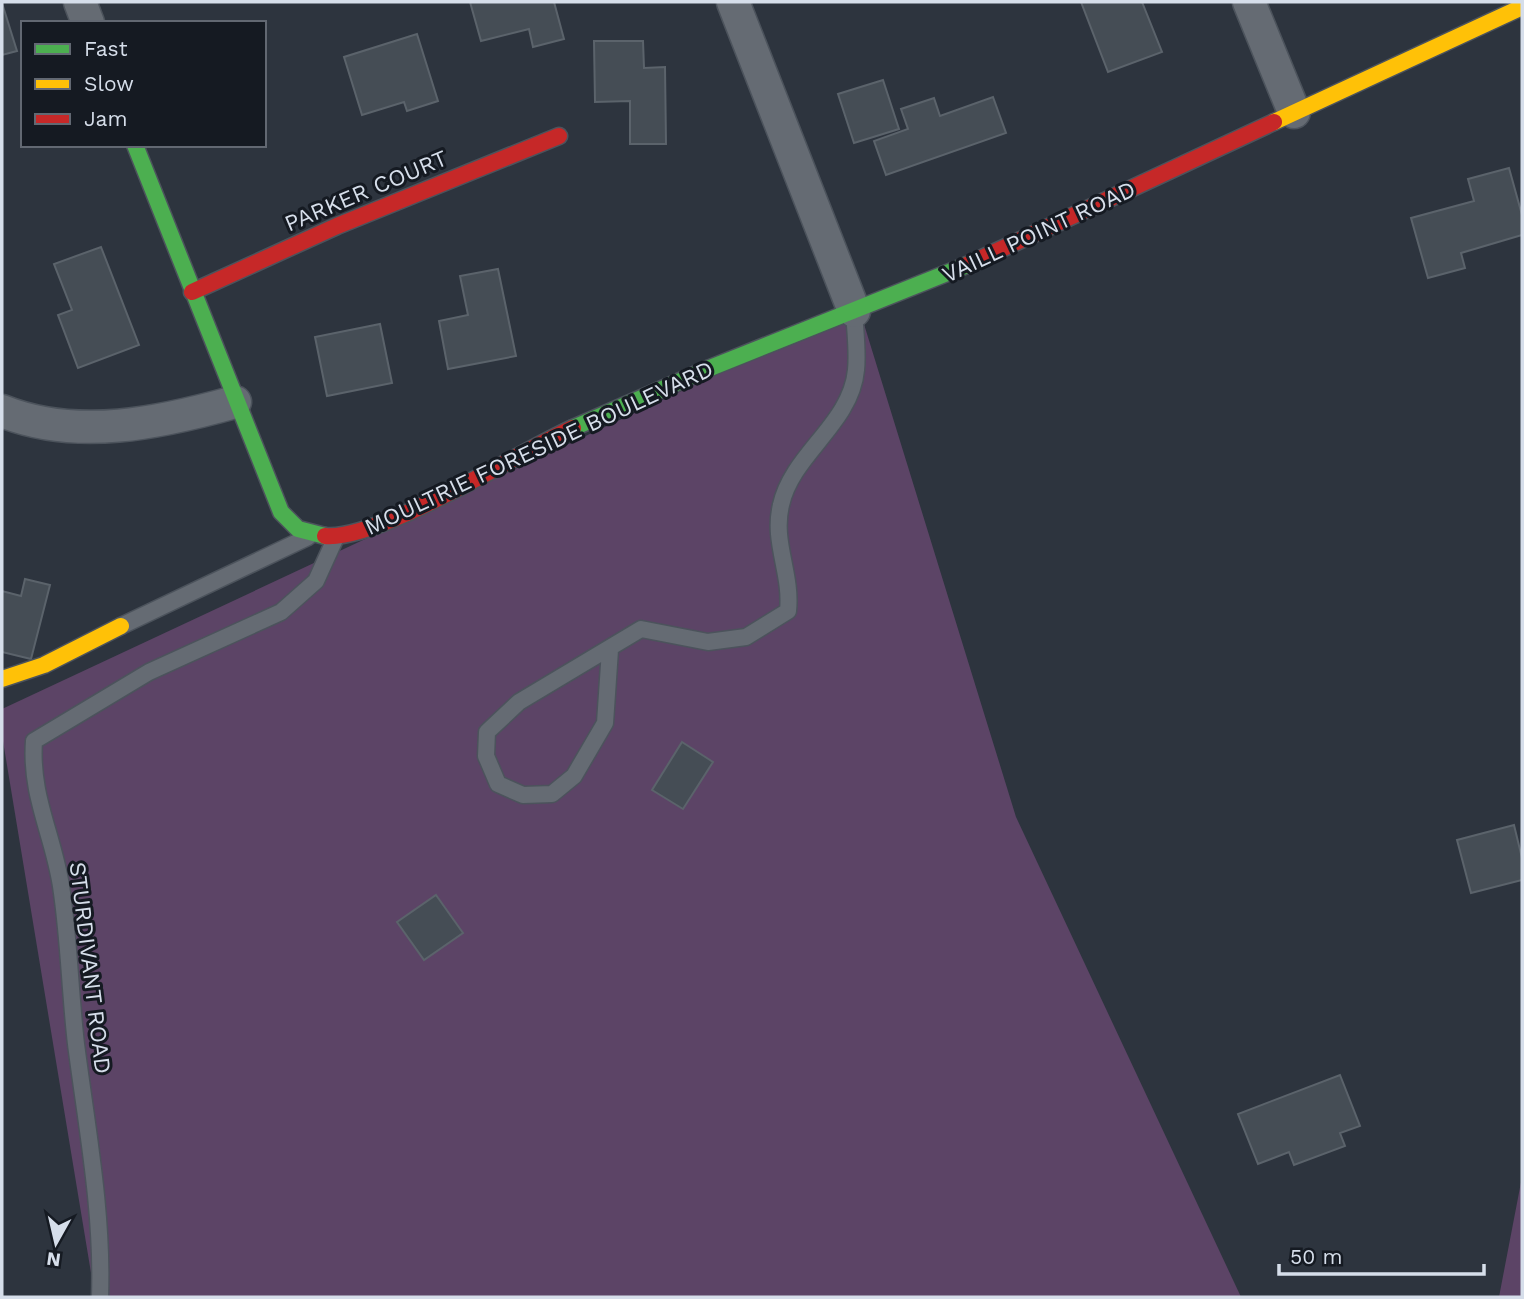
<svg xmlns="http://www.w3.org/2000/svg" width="1524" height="1299" viewBox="0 0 1524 1299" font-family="'Work Sans',sans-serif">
<rect width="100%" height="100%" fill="#2d343e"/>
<path fill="#5c4466" d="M859,308L1016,817L1241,1297H95L2,735V709Z
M1522,1177V1297H1499Z"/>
<path fill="#454d55" stroke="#5b636b" stroke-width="2" d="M470,2H554L564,39L533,47L529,29L481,41Z
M1081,2H1142L1162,52L1108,72Z
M2,3L17,51L2,55Z
M417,34L438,101L407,111L404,102L362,115L344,57Z
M594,41H643L644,68L665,67L666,144H630V101L595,102Z
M883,80L899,129L854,143L838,94Z
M993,97L1006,133L886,175L874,141L908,129L901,109L934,98L940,116Z
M1509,168L1522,215V235L1461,253L1465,268L1428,278L1411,218L1474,201L1468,179Z
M101,247L139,345L78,368L58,315L72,310L54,264Z
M498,269L516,356L448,369L439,321L468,315L460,276Z
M380,324L392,383L327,396L315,337Z
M25,579L50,585L31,659L2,652V591L21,596Z
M682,742L713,762L683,809L652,790Z
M1514,825L1522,858V880L1471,893L1457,840Z
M436,895L463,933L424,960L397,922Z
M1340,1075L1360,1126L1340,1133L1345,1146L1294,1165L1289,1152L1258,1164L1238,1114Z"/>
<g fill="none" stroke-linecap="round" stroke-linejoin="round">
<g stroke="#4c535c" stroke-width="19">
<path id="lane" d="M121,626L308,537
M610,650L605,723L574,776L552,794L523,795L498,784L486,756L487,732L519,702L641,629L708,642L746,637L788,611C792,573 772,542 781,505C792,454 851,424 856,370C858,351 855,330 854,311
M100,1297C103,1212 87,1129 76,1044C70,992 69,938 61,886C53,834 30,796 34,741L149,672L281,612L316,581L336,537"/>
</g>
<g stroke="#4c535c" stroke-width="35">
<path id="street" d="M80,2L88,23
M733,2L854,311
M1249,2L1294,112
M2,411C77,441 160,423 235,402"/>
</g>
<g stroke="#4c535c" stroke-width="19">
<path id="fast" d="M135,145L281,512L298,529L325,536
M573,428L710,368L967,265"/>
</g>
<g stroke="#4c535c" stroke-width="19">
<path id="slow" d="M1274,122L1522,7
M2,679L44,665L121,626"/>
</g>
<g stroke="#4c535c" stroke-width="19">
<path id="jam" d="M967,265L1274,122
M192,292L337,226L559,136
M325,536C378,541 518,453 573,428"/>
</g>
<use href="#lane" stroke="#656b73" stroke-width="16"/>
<use href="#street" stroke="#656b73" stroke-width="32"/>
<use href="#fast" stroke="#4caf50" stroke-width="16"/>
<use href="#slow" stroke="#ffc107" stroke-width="16"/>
<use href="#jam" stroke="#c62828" stroke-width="16"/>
</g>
<g text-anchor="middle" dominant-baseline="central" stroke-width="6" stroke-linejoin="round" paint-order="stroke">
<g font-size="23" fill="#d6deea" stroke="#151a22">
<text transform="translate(366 191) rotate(-23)">PARKER COURT</text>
<text transform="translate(1039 232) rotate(-25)">VAILL POINT ROAD</text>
<text transform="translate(539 448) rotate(-25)">MOULTRIE FORESIDE BOULEVARD</text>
<text transform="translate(90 968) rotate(83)">STURDIVANT ROAD</text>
</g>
</g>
<rect width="1524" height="1299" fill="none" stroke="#d6deea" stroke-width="7"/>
<rect x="21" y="21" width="245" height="126" fill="#151a22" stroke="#626872" stroke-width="2"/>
<rect x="35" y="44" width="35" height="10" fill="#4caf50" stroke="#626872" stroke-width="2"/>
<text x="84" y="56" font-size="21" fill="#d6deea">Fast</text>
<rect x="35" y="79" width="35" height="10" fill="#ffc107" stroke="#626872" stroke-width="2"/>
<text x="84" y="91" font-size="21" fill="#d6deea">Slow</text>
<rect x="35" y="114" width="35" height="10" fill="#c62828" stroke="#626872" stroke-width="2"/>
<text x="84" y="126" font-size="21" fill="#d6deea">Jam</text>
<g transform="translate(56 1243) rotate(188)" stroke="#151a22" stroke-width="5" paint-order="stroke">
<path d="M0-5L12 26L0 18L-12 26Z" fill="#d6deea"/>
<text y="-10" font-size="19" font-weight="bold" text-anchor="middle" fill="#d6deea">N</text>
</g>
<path d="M1279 1264v10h205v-10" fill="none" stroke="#d6deea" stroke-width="3.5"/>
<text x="1290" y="1264" font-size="21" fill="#d6deea" stroke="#151a22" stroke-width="5" paint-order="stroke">50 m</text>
</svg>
